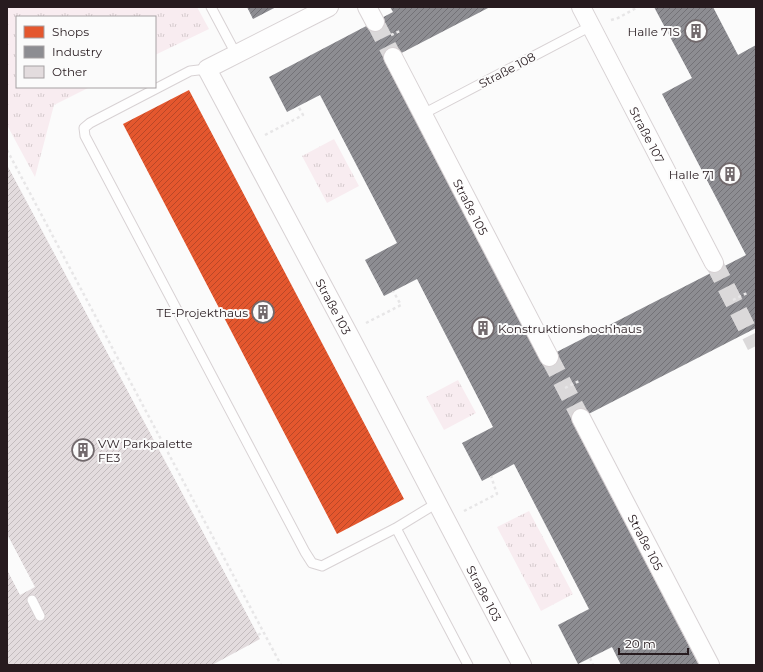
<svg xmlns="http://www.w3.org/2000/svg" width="763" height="672" viewBox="0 0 763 672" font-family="Montserrat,sans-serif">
<defs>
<pattern id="grass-tufts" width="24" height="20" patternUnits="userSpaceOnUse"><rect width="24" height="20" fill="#f8ecf0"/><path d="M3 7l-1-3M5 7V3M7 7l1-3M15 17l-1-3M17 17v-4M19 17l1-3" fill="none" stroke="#d5cacd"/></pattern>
<pattern id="shops-hatch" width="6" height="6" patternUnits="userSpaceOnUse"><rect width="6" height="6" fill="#e4572e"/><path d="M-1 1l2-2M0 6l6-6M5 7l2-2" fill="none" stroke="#b94727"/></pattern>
<pattern id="industry-hatch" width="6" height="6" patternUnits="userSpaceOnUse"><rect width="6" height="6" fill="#8d8d92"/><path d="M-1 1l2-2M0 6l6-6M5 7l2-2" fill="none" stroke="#737277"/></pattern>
<pattern id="building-hatch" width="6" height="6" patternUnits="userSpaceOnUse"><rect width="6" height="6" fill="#e3dcde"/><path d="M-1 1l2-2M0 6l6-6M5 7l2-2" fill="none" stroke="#c3bcbe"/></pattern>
</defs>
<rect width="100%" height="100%" fill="#fbfbfb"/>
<path fill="url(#grass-tufts)" d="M7,7H197L209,29L155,55V17H17V87H90L54,105L35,177L7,125Z
M334,139L359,186L327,203L302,156Z
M458,380L476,413L444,430L426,397Z
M529,511L573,594L541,611L497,527Z"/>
<path fill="url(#shops-hatch)" d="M189,90L404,499L337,534L123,124Z"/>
<path fill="url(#industry-hatch)" d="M247,7H276L253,19Z
M390,7H490L386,61L541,360L746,255L662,94L692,78L654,7H713L738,55L756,45V328L573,422L699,665H621L612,647L578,664L558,625L589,609L514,464L482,481L462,443L493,427L417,279L384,296L365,260L397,243L320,95L287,112L269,77L393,12Z"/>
<path fill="url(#building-hatch)" d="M7,165L260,639L212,665H7V570L20,595L35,587L7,534Z"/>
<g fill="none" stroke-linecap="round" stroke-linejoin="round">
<path stroke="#dbd9da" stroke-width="18" stroke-dasharray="18 9" stroke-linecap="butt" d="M375,22L393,57
M714,263L756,346
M549,357L581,418"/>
<g stroke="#d8d2d4" stroke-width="11">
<path id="lane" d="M211,7L236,54
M207,69L190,71L90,123L84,128L85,136L305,552L312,563L322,566L396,528L437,503
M423,114L591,26
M396,528L468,665
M32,600L40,616"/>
</g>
<g stroke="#d8d2d4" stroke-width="20">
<g id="street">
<path id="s1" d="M329,7L207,69L348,333L522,665"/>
<path d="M367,7L375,22"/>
<path id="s2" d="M581,7L714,263"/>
<path id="s3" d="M393,57L549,357"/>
<path id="s4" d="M581,418L710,665"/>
</g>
</g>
<path stroke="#e7e6e7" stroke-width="2.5" stroke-dasharray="3 3" stroke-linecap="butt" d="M611,20L618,18L638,7
M391,35L400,31
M265,135L303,115L298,106
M7,150L281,665
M733,300L747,293
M366,323L401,305L393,291
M112,362L118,359
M565,388L579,381
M464,511L497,494L491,476
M258,635L263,632
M590,658L593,665"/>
<use href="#lane" stroke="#fefefe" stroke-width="9"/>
<use href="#street" stroke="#fefefe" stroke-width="18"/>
</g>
<defs>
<g id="building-ring" transform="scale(1.15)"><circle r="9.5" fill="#fbfbfb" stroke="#71696c" stroke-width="1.5"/><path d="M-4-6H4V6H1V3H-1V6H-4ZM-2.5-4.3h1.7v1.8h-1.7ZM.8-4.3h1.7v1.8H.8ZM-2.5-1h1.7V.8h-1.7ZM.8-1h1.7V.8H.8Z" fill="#71696c"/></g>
</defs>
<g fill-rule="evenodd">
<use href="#building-ring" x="696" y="31"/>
<use href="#building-ring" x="730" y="174"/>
<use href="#building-ring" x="263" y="312"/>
<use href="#building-ring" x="483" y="328"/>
<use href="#building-ring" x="83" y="450"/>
</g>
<g text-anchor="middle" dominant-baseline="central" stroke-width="4" stroke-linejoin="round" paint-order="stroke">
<g font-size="12" fill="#271b1f" stroke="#fbfbfb" text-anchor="end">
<text x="680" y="31">Halle 71S</text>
<text x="714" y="174">Halle 71</text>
<text x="248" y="312">TE-Projekthaus</text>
<text x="498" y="328" text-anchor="start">Konstruktionshochhaus</text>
<text x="98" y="443" text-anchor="start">VW Parkpalette<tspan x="98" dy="14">FE3</tspan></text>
</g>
<g font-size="12" fill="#271b1f" stroke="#fbfbfb">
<text transform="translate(507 70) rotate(-28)">Straße 108</text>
<text stroke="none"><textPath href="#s2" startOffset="144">Straße 107</textPath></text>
<text stroke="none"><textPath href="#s3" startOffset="169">Straße 105</textPath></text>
<text stroke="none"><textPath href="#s1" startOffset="406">Straße 103</textPath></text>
<text stroke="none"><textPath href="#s4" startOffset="140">Straße 105</textPath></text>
<text stroke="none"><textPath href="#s1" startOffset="730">Straße 103</textPath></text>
</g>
</g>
<rect width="763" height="672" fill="none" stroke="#271b1f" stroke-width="16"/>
<rect x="16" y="16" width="140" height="72" fill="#fbfbfb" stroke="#a6a1a3"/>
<rect x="24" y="26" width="20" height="12" fill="#e4572e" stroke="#a6a1a3"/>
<text x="52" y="36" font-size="12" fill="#271b1f">Shops</text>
<rect x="24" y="46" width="20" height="12" fill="#8d8d92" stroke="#a6a1a3"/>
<text x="52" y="56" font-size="12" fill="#271b1f">Industry</text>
<rect x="24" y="66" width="20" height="12" fill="#e3dcde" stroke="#a6a1a3"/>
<text x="52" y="76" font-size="12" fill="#271b1f">Other</text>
<path d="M619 648v6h69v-6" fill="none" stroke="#271b1f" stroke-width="2"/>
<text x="625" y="648" font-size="12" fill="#271b1f" stroke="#fbfbfb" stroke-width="3" paint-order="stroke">20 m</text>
</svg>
